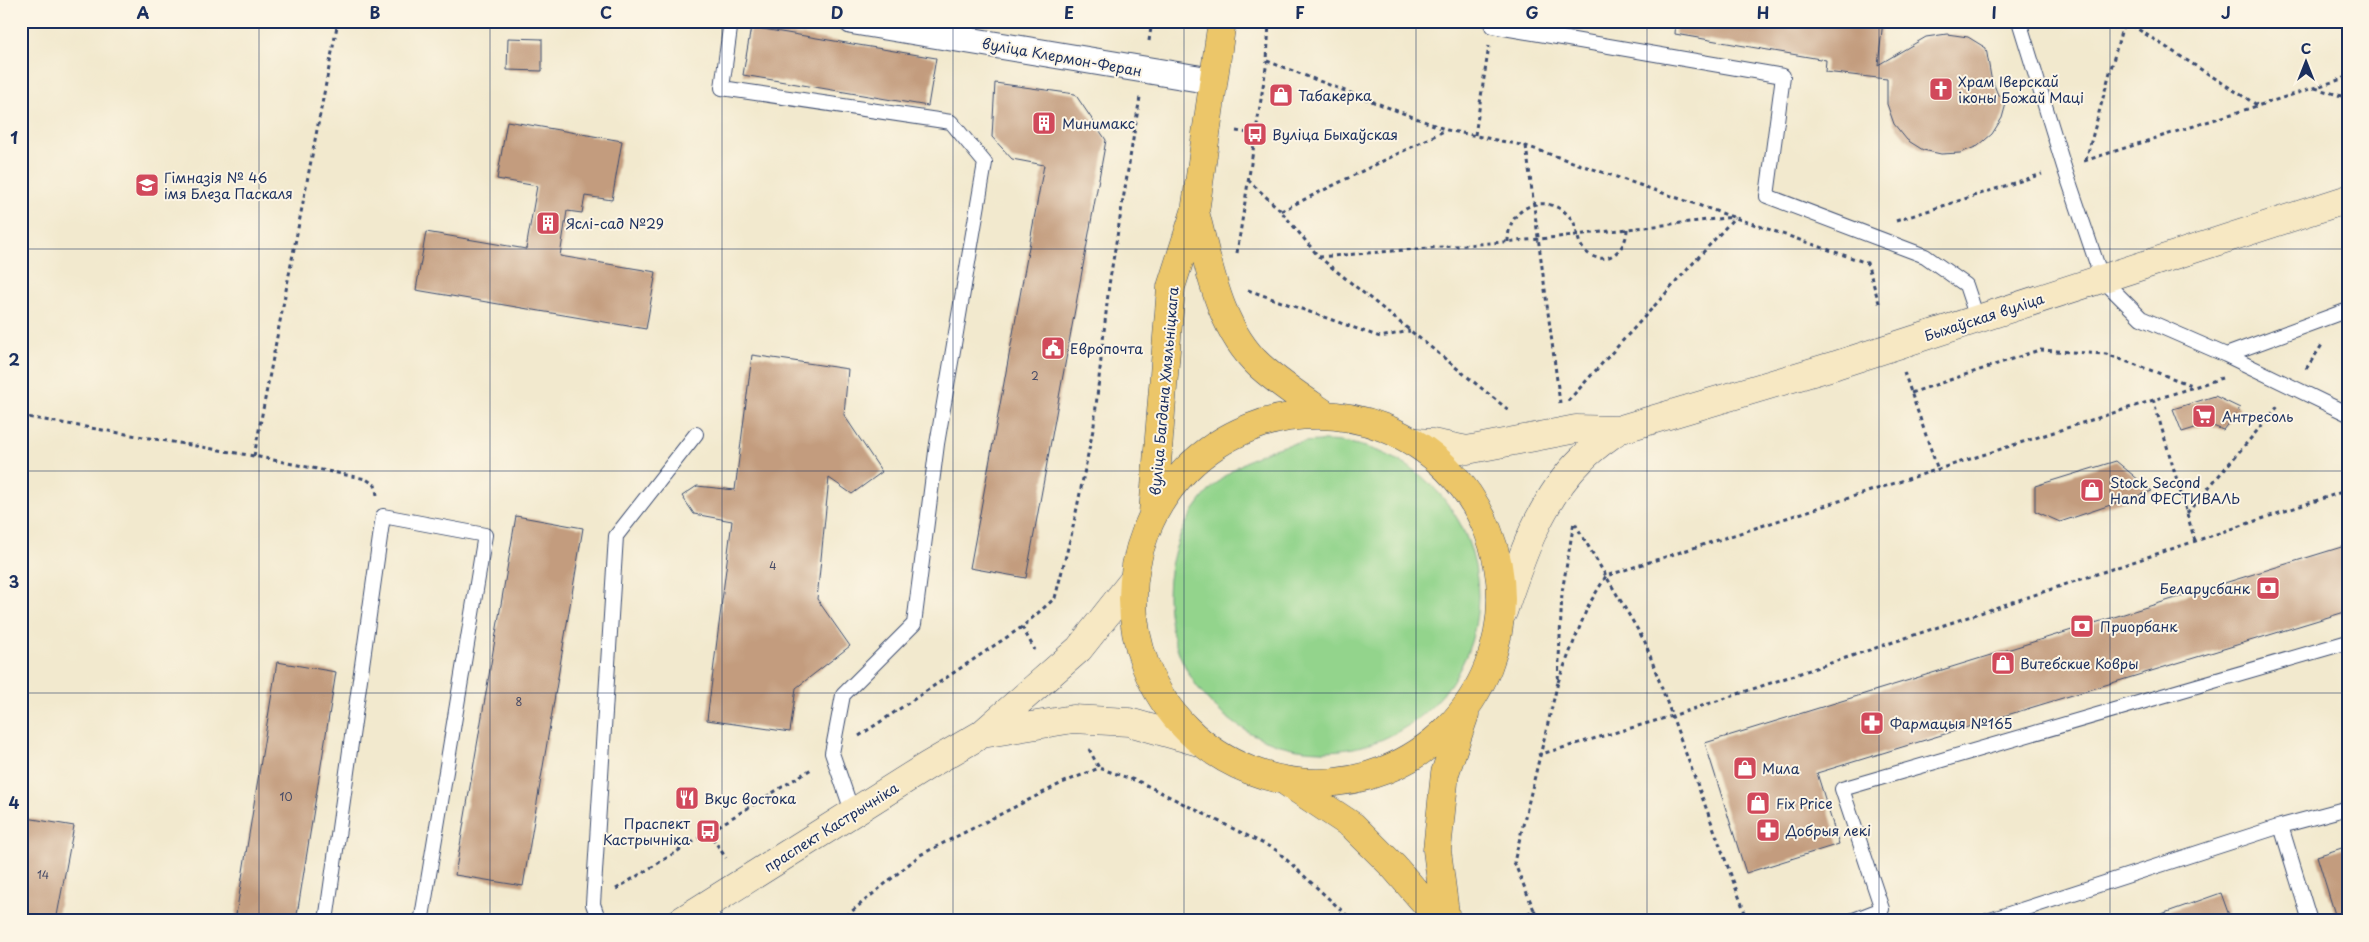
<svg xmlns="http://www.w3.org/2000/svg" width="2369" height="942" viewBox="0 0 2369 942" font-family="'Playpen Sans',sans-serif">
<rect width="100%" height="100%" fill="#fcf5e5"/>
<filter id="ink" filterUnits="userSpaceOnUse"><feTurbulence type="fractalNoise" baseFrequency=".02" numOctaves="2"/><feDisplacementMap in="SourceGraphic" scale="10" xChannelSelector="R" yChannelSelector="G"/><feConvolveMatrix kernelMatrix="1 2 1 2 8 2 1 2 1" color-interpolation-filters="sRGB"/></filter>
<filter id="wash" filterUnits="userSpaceOnUse"><feTurbulence type="fractalNoise" baseFrequency=".0096" numOctaves="4" result="noise"/><feDisplacementMap in="SourceGraphic" scale="20" xChannelSelector="R" yChannelSelector="G"/><feGaussianBlur stdDeviation="1.12" result="paint"/><feColorMatrix in="noise" values="0 0 0 0 0 0 0 0 0 0 0 0 0 0 0 0 0 1.4 0 .05"/><feComposite in="paint" operator="in"/></filter>
<g filter="url(#wash)">
<rect width="100%" height="100%" fill="#f2e9ce"/>
<path fill="#93d48c" stroke="#578275" d="M1168 596a155 155 0 1 1 310 0a155 155 0 1 1-310 0Z"/>
<g id="blocks">
<path fill="#c39c7e" d="M1676,21H1883L1878,65L1926,37L1947,34L1968,37L1986,48L1991,77L1998,95L2007,100L2002,118L1992,134L1978,146L1960,153L1941,154L1923,150L1907,140L1894,124L1887,104V79L1825,72L1826,60L1675,34Z
M751,27L936,58L928,106L743,75Z
M508,38L542,39V71L507,70Z
M995,83L1075,94L1106,140L1026,578L970,568L1044,165L1012,159L992,137Z
M507,121L622,141L612,200L585,196L582,213L567,211L560,256L656,272L646,329L416,290L426,232L526,249L537,186L497,179Z
M752,355L848,369L844,415L882,472L852,494L829,478L817,599L850,646L796,688L790,732L707,720L732,521L694,514L682,496L697,486L735,490Z
M2215,396L2240,408L2223,430L2208,424L2182,432L2173,409Z
M2116,461L2152,491L2060,522L2035,511V486Z
M516,516L583,528L523,886L455,875Z
M2348,545V611L1817,773L1839,844L1746,873L1705,743Z
M277,662L336,672L296,921H235Z
M21,817L74,826L56,921H21Z
M2348,846V921H2337L2317,856Z
M2221,893L2231,921H2154L2153,917Z"/>
</g>
</g>
<g filter="url(#ink)">
<use href="#blocks" fill-opacity="0" stroke="#3b4b6f" stroke-width="1"/>
<g fill="none" stroke-linecap="round" stroke-linejoin="round">
<g stroke="#3b4b6f" stroke-width="16">
<path id="service" d="M731,21L722,88L951,122L985,163L937,444L914,624L843,695L832,753L853,814
M1493,21L1492,26L1783,76L1767,196L1925,256L1966,285L1977,318
M2019,21L2064,167L2102,279L2141,318L2226,355L2348,414
M2226,355L2348,310
M2281,826L2310,921
M705,905L715,921
M326,921L383,516L485,535L422,917L419,921
M599,921L593,904L616,536L696,434
M1851,921L1882,909L1842,789L2348,642
M1987,921L2281,826L2348,808"/>
</g>
<g stroke="#3b4b6f" stroke-width="28">
<path id="minor" d="M852,21L1213,81"/>
</g>
<g stroke="#3b4b6f" stroke-width="29">
<path id="secondary" d="M1416,442L1432,443L1467,450L1576,429L1618,430L1836,365L2348,199
M1503,612C1521,558 1540,500 1582,459C1592,448 1606,439 1618,430
M982,734L1073,719L1129,722L1199,742
M681,921L927,766L982,734L1079,649L1132,582"/>
</g>
<g stroke="#3b4b6f" stroke-width="29">
<path id="primary" d="M1195,212C1209,265 1218,327 1260,366C1280,384 1303,399 1325,414
M1133 599a184 184 0 1 1 368 0a184 184 0 1 1-368 0Z
M1153,513L1171,287L1195,212L1222,21
M1288,783L1353,826L1394,867L1441,921
M1446,921L1437,850L1445,773L1465,714"/>
</g>
<path stroke="#3b4b6f" stroke-width="3" stroke-dasharray="4 4" stroke-linecap="butt" d="M1269,21L1267,61L1447,130L1526,146L1867,263L1880,306
M2125,21L2257,105
M2344,21L2348,33
M1149,41L1152,21
M2315,88L2348,98
M1236,131L1255,134
M1475,135L1489,46
M1526,146L1560,403
M2086,160L2124,21
M2084,161L2348,77
M1248,180L1281,211L1319,257L1511,412
M1281,211L1446,130
M1896,221L2042,174
M1508,242C1508,228 1512,217 1524,209C1541,198 1564,205 1574,223C1578,232 1577,243 1585,251C1604,269 1627,251 1627,229
M1237,253L1267,61
M1319,257L1540,239L1734,217
M1248,290L1380,337L1410,331
M2306,369L2322,345
M1904,372L1937,467
M1911,393L2039,350L2106,354L2194,386
M2153,399L2195,541
M1568,401L1735,217
M21,416L254,456L366,479L375,485L377,495
M254,456L338,21
M2187,513L2280,404
M1022,627L1035,650
M1558,682L1588,606L1606,576L2222,378
M859,736L1022,627L1055,598L1072,532L1094,425L1109,285L1140,97
M1089,749L1099,768
M708,831L726,858
M616,889L813,768
M1534,910L1540,921
M564,921L575,915
M840,921L920,855L1062,783L1099,768L1140,782L1276,850L1353,921
M1513,921L1534,910L1514,862L1558,682L1562,592L1574,522L1645,642L1672,716L1538,755
M1748,921L1672,716L2348,490"/>
<use href="#service" stroke="#fff" stroke-width="14"/>
<use href="#minor" stroke="#fff" stroke-width="26"/>
<use href="#secondary" stroke="#f7e8c3" stroke-width="28"/>
<use href="#primary" stroke="#ecc669" stroke-width="28"/>
</g>
</g>
<path fill="none" stroke="#1b2f5e" stroke-width="1" stroke-opacity="0.55" d="M259,21V921M490,21V921M722,21V921M953,21V921M1184,21V921M1416,21V921M1647,21V921M1879,21V921M2110,21V921M21,249H2348M21,471H2348M21,693H2348"/>
<defs>
<g id="church-square" transform="scale(1.25)"><rect x="-9" y="-9" width="18" height="18" rx="4" fill="#d1495b" stroke="#fcf5e5"/><path d="M-1.2-6h2.4v3.5h3.3v2.4h-3.3V6h-2.4V-.1h-3.3v-2.4h3.3Z" fill="#fff"/></g>
<g id="shop-square" transform="scale(1.25)"><rect x="-9" y="-9" width="18" height="18" rx="4" fill="#d1495b" stroke="#fcf5e5"/><path d="M-5-2.5h2.3a2.7 3.5 0 0 1 5.4 0H5L5.5 6h-11ZM-1.5-2.5h3a1.5 2.3 0 0 0-3 0Z" fill="#fff"/></g>
<g id="building-square" transform="scale(1.25)"><rect x="-9" y="-9" width="18" height="18" rx="4" fill="#d1495b" stroke="#fcf5e5"/><path d="M-4-6H4V6H1V3H-1V6H-4ZM-2.5-4.3h1.7v1.8h-1.7ZM.8-4.3h1.7v1.8H.8ZM-2.5-1h1.7V.8h-1.7ZM.8-1h1.7V.8H.8Z" fill="#fff"/></g>
<g id="bus-square" transform="scale(1.25)"><rect x="-9" y="-9" width="18" height="18" rx="4" fill="#d1495b" stroke="#fcf5e5"/><path d="M-5-6H5V4H4V6H2V4H-2V6H-4V4H-5ZM-3.5-4V0h7V-4ZM-3.5 1.2v1.5H-2V1.2ZM2 1.2v1.5H3.5V1.2Z" fill="#fff"/></g>
<g id="school-square" transform="scale(1.25)"><rect x="-9" y="-9" width="18" height="18" rx="4" fill="#d1495b" stroke="#fcf5e5"/><path d="M0-5L7-2L0 1L-7-2ZM-4 1L0 2.5L4 1V4Q0 6-4 4Z" fill="#fff"/></g>
<g id="civic-square" transform="scale(1.25)"><rect x="-9" y="-9" width="18" height="18" rx="4" fill="#d1495b" stroke="#fcf5e5"/><path d="M-.6-6.5H3V-4.5H.6V-3L4-1V1h2V6H-6V1h2V-1L-.6-3ZM-1.2 2.5V6h2.4V2.5Z" fill="#fff"/></g>
<g id="supermarket-square" transform="scale(1.25)"><rect x="-9" y="-9" width="18" height="18" rx="4" fill="#d1495b" stroke="#fcf5e5"/><path d="M-6-5.5h2.5l.6 2H6L4.5 2H-2.5L-4.4-4H-6ZM-1.5 3.2a1.3 1.3 0 1 0 .1 0ZM3 3.2a1.3 1.3 0 1 0 .1 0Z" fill="#fff"/></g>
<g id="bank-square" transform="scale(1.25)"><rect x="-9" y="-9" width="18" height="18" rx="4" fill="#d1495b" stroke="#fcf5e5"/><path d="M-6-4H6V4H-6ZM0-2.3a2.3 2.3 0 1 0 0 4.6a2.3 2.3 0 1 0 0-4.6Z" fill="#fff"/></g>
<g id="pharmacy-square" transform="scale(1.25)"><rect x="-9" y="-9" width="18" height="18" rx="4" fill="#d1495b" stroke="#fcf5e5"/><path d="M-2-6h4v4h4v4h-4v4h-4v-4h-4v-4h4Z" fill="#fff"/></g>
<g id="restaurant-square" transform="scale(1.25)"><rect x="-9" y="-9" width="18" height="18" rx="4" fill="#d1495b" stroke="#fcf5e5"/><path d="M-5-6h1v4h1v-4h1v4h1v-4h1v5L-1.5 .5V6h-2V.5L-5-1ZM5-6V6H3V1.5H1.5Q1.5-4 5-6Z" fill="#fff"/></g>
</defs>
<g fill-rule="evenodd">
<use href="#church-square" x="1941" y="89"/>
<use href="#shop-square" x="1281" y="95"/>
<use href="#building-square" x="1044" y="123"/>
<use href="#bus-square" x="1255" y="134"/>
<use href="#school-square" x="147" y="185"/>
<use href="#building-square" x="548" y="223"/>
<use href="#civic-square" x="1053" y="348"/>
<use href="#supermarket-square" x="2204" y="416"/>
<use href="#shop-square" x="2092" y="490"/>
<use href="#bank-square" x="2268" y="588"/>
<use href="#bank-square" x="2082" y="626"/>
<use href="#shop-square" x="2003" y="663"/>
<use href="#pharmacy-square" x="1872" y="723"/>
<use href="#shop-square" x="1745" y="768"/>
<use href="#restaurant-square" x="687" y="798"/>
<use href="#shop-square" x="1758" y="803"/>
<use href="#pharmacy-square" x="1768" y="830"/>
<use href="#bus-square" x="708" y="831"/>
</g>
<g text-anchor="middle" dominant-baseline="central" stroke-width="4" stroke-linejoin="round" paint-order="stroke">
<g font-size="11" fill="#454a66">
<text x="1035" y="375">2</text>
<text x="773" y="565">4</text>
<text x="519" y="701">8</text>
<text x="286" y="796">10</text>
<text x="43" y="874">14</text>
</g>
<g font-size="14" fill="#1b2f5e" stroke="#fcf5e5">
<text transform="translate(1062 57) rotate(10)">вуліца Клермон-Феран</text>
<text transform="translate(1984 317) rotate(-18)">Быхаўская вуліца</text>
<text transform="translate(1164 391) rotate(-85)">вуліца Багдана Хмяльніцкага</text>
<text transform="translate(831 827) rotate(-32)">праспект Кастрычніка</text>
</g>
<g font-size="14" fill="#1b2f5e" stroke="#fcf5e5" text-anchor="start">
<text x="1958" y="81">Храм Іверскай<tspan x="1958" dy="16">іконы Божай Маці</tspan></text>
<text x="1298" y="95">Табакерка</text>
<text x="1062" y="123">Минимакс</text>
<text x="1272" y="134">Вуліца Быхаўская</text>
<text x="164" y="177">Гімназія № 46<tspan x="164" dy="16">імя Блеза Паскаля</tspan></text>
<text x="566" y="223">Яслі-сад №29</text>
<text x="1070" y="348">Европочта</text>
<text x="2222" y="416">Антресоль</text>
<text x="2110" y="482">Stock Second<tspan x="2110" dy="16">Hand ФЕСТИВАЛЬ</tspan></text>
<text x="2250" y="588" text-anchor="end">Беларусбанк</text>
<text x="2100" y="626">Приорбанк</text>
<text x="2020" y="663">Витебские Ковры</text>
<text x="1890" y="723">Фармацыя №165</text>
<text x="1762" y="768">Мила</text>
<text x="704" y="798">Вкус востока</text>
<text x="1776" y="803">Fix Price</text>
<text x="690" y="823" text-anchor="end">Праспект<tspan x="690" dy="16">Кастрычніка</tspan></text>
<text x="1786" y="830">Добрыя лекі</text>
</g>
</g>
<rect width="2369" height="942" fill="none" stroke="#fcf5e5" stroke-width="55"/>
<g transform="translate(2306 62)" stroke="#fcf5e5" stroke-width="4" paint-order="stroke">
<path d="M0-4L9 19L0 12L-9 19Z" fill="#1b2f5e"/>
<text y="-8" font-size="14" font-weight="bold" text-anchor="middle" fill="#1b2f5e">С</text>
</g>
<rect x="28" y="28" width="2314" height="886" fill="none" stroke="#1b2f5e" stroke-width="2"/>
<g font-size="16" text-anchor="middle" font-weight="bold" fill="#1b2f5e">
<text x="143" y="19">A</text>
<text x="375" y="19">B</text>
<text x="606" y="19">C</text>
<text x="837" y="19">D</text>
<text x="1069" y="19">E</text>
<text x="1300" y="19">F</text>
<text x="1532" y="19">G</text>
<text x="1763" y="19">H</text>
<text x="1994" y="19">I</text>
<text x="2226" y="19">J</text>
<text x="14" y="144">1</text>
<text x="14" y="366">2</text>
<text x="14" y="588">3</text>
<text x="14" y="809">4</text>
</g>
</svg>
